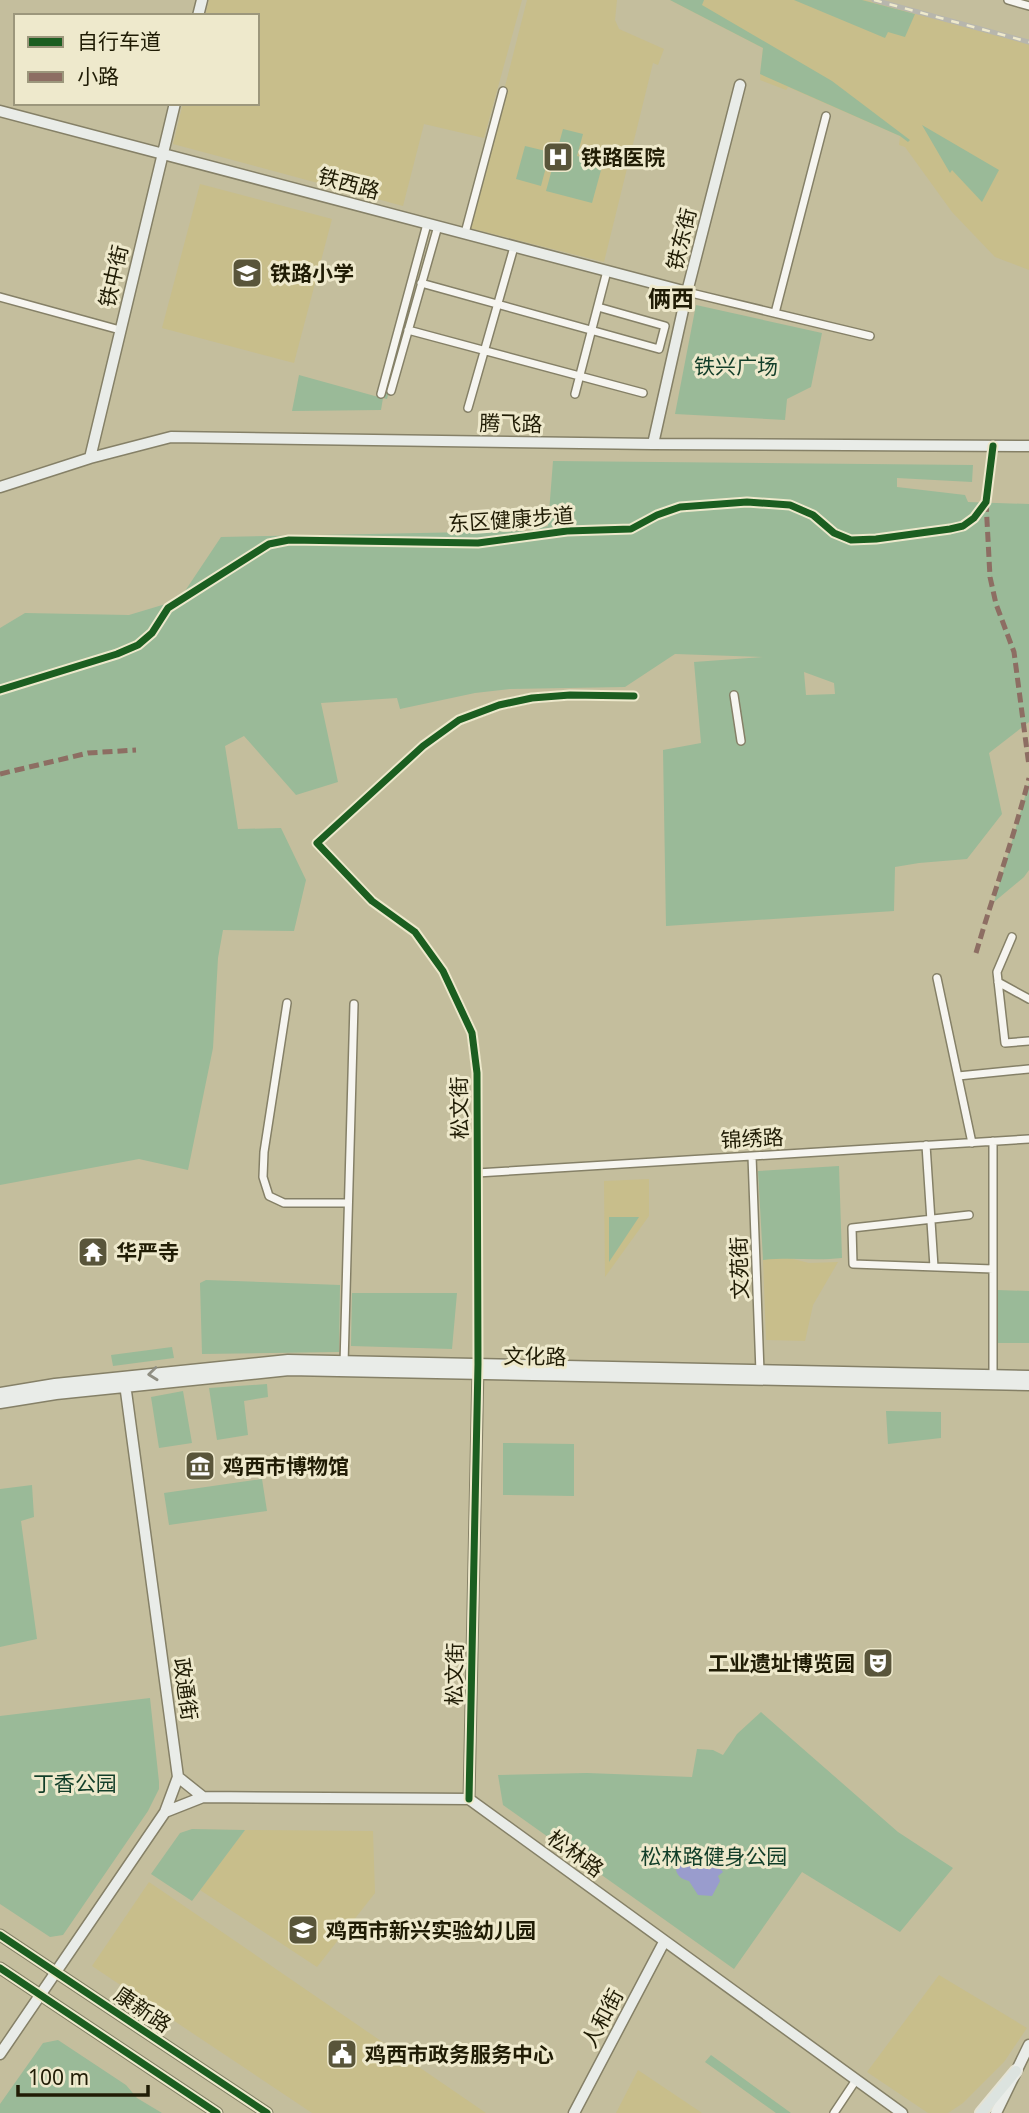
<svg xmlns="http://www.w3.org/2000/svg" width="1029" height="2113" viewBox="0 0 1029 2113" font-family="'Noto Sans','Noto Sans SC',sans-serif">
<rect width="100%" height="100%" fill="#c4be9d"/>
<path fill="#c8be8b" d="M209,0H522L484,138L424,124L403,206L173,144L183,103H257V16H205Z
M527,0H617L615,20L619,29L664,49L658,65L653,63L604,262L469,228Z
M670,0H865L1029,44V270L995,257L952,212L905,147L899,145L900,136L788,87L786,90L760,80L763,48Z
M200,184L332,219L294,363L162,328Z
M649,1179V1216L605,1277L604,1181Z
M789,1258L809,1263L838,1262L813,1305L805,1341L766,1340L763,1259Z
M245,1830L373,1831L375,1893L317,1967L200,1890Z
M149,1882L486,2113H312L92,1966Z
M939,1975L1027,2028L1004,2062L963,2103L948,2113H928L867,2072Z
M638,2070L702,2113H616Z"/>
<path fill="#9aba98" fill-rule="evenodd" d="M670,0H704L702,5L832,81L910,140L908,142L900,136L760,74L763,48Z
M794,0H862L915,14L905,37L888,32L885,38Z
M922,125L999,170L982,202L952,170L950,173Z
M563,129L583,134L577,156L603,163L592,203L546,191Z
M525,146L550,152L541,186L516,179Z
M696,305L822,333L811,387L787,399L785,420L675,414Z
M389,374L393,375L387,399L383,398L381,410L292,411L299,375L382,398Z
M553,461L973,465L972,482L897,478V487L965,495L968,502L1029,504V722L989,753L1002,814L967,859L919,863L895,867L894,911L666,926L663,750L701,743L694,662L763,657L675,654L625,687L510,689L475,693L400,709L397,698L321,703L338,782L296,795L244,736L225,746L238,829L281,828L306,880L294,931L223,930L218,958L213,1048L188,1170L139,1159L0,1185V628L25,613L129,615L179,600L221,537L527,531L548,526ZM804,672L834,683L835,694L806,695Z
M1029,783V870L1024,877L994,902Z
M839,1166L842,1258C815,1261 790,1257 763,1260L758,1171Z
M609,1217H639L609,1262Z
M206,1280L340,1285L339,1352L202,1354L200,1283Z
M997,1290L1029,1291V1343H996Z
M352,1293H457L452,1349L351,1346Z
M172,1347L174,1358L113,1366L111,1355Z
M267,1384L268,1397L244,1401L248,1435L217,1440L209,1388Z
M183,1391L192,1443L159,1448L151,1397Z
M886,1411L941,1412V1438L888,1444Z
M503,1443L574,1444V1496L503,1495Z
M262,1479L267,1511L169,1525L164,1493Z
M32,1485L34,1517L21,1521L37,1639L0,1647V1489Z
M150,1698L159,1782V1789L148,1811L63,1935L50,1937L0,1904V1716Z
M761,1712L898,1832L953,1868L900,1932L802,1872L734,1969L503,1805L498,1775L587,1773L692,1777L697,1749L713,1750L723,1755L737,1734Z
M192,1829L245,1830L192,1901L151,1874L180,1833Z
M58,2040L126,2085L137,2098L162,2113H0V2104L43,2043Z
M711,2055L791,2113H776L705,2062Z"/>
<path fill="#999ccd" d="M695,1853H702L707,1863L717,1865L723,1872L718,1876L720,1881L712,1896L698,1895L689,1881C682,1879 678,1877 676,1870L678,1866L689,1863Z"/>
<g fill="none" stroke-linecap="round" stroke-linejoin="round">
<g stroke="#858067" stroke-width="10">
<path id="street" d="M1008,0L1029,6
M465,233L503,91
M421,283L659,349L665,326L598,307
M687,292L870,336
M0,297L120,330
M775,313L826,116
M408,330L643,393
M391,391L438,226
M381,394L427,224
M575,394L607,271
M468,408L514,247
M734,695L741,741
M1012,937L997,972L1005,1043L1029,1041
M937,978L972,1143
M998,982L1029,999
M287,1003L264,1152L263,1177L269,1196L284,1203H348
M958,1076L1029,1069
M993,1141V1375
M926,1145L934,1267
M752,1156L760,1372
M477,1173L1029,1139
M969,1215L852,1228L853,1264L993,1269
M344,1364L354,1004
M478,1364L477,1073L472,1033L443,971L415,932L372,901L317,843L423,746L459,720L499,705L532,698L570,695L634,696
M834,2113L856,2080"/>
</g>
<g stroke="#858067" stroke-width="13">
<path id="secondary" d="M198,16L202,0
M0,111L687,292
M653,444L687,292L740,85
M90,458L175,103
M0,487L90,458L171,437L653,444L1029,446
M0,1393L55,1384L288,1360L1029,1376
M0,1403L56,1394L289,1370L1029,1385
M178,1777L203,1797L469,1799L902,2113
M469,1799L478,1368
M165,1812L203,1797
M0,1935L267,2113
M0,1968L217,2113
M0,2054L165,1812L178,1777L125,1384
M574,2113L664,1942
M996,2113L1029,2045"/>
</g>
<g stroke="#e4e2d3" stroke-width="14">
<path id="primary" d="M981,2113L1016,2071"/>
</g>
<use href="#street" stroke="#f6f5f0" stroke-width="7"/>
<use href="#secondary" stroke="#e9ece8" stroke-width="10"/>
<use href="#primary" stroke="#dce3df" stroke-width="10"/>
<g stroke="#b7b6ad" stroke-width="5">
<path id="rail" d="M874,0L1029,42"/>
</g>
<use href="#rail" stroke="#eee9cc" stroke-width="2.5" stroke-dasharray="8" stroke-linecap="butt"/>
<path stroke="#8d6e63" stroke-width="5" stroke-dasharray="10 5" stroke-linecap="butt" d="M986,502L990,577L996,604L1014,652L1029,766
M0,774L88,753L136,750
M976,953C993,895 1014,837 1029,778"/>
<g stroke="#eee9cc" stroke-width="11">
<path id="cycleway" d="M0,690L117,654L138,645L152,633L168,608L269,544L289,540L478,543L567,531L631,529L657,515L680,507L747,502L790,505L813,515L834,533L851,540L876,539L950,529L963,526L974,518L986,502L993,446
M469,1799L478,1364L477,1073L472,1033L443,971L415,932L372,901L317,843L423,746L459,720L499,705L532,698L570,695L634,696
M0,1935L267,2113
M0,1968L217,2113"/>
</g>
<use href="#cycleway" stroke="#1b5e20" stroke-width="7"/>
</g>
<defs><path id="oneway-chevron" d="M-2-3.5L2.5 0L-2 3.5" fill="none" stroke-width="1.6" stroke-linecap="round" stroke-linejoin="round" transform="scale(1.75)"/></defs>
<use stroke="#8f8e82" href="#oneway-chevron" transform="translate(153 1374) rotate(174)"/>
<defs>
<g id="hospital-square" transform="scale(1.575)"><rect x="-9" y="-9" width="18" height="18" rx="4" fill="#59553a" stroke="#eee9cc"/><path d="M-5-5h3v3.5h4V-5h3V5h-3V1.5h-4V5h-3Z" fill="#fff"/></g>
<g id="school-square" transform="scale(1.575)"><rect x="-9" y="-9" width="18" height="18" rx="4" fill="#59553a" stroke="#eee9cc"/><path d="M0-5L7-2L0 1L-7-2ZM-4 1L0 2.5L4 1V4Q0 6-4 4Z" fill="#fff"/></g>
<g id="temple-square" transform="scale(1.575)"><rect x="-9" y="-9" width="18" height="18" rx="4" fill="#59553a" stroke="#eee9cc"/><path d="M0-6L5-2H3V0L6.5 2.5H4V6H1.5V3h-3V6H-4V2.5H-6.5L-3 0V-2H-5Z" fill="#fff"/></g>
<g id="museum-square" transform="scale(1.575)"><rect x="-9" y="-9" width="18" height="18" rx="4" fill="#59553a" stroke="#eee9cc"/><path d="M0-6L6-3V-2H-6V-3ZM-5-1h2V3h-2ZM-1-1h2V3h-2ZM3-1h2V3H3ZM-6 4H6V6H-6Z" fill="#fff"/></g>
<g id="theatre-square" transform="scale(1.575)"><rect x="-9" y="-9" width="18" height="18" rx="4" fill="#59553a" stroke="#eee9cc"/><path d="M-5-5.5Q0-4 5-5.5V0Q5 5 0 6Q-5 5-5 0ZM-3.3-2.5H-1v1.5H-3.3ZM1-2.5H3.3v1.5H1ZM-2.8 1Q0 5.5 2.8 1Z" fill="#fff"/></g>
<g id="civic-square" transform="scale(1.575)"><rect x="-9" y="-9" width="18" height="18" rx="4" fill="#59553a" stroke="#eee9cc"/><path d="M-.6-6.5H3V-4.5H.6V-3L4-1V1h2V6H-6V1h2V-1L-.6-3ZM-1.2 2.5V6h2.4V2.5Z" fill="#fff"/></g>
</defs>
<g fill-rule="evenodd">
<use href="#hospital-square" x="558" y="157"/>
<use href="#school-square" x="247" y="273"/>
<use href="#temple-square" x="93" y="1252"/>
<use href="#museum-square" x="200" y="1466"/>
<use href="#theatre-square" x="878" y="1663"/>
<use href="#school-square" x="303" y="1930"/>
<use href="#civic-square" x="342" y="2054"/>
</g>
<g text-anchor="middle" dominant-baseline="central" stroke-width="6" stroke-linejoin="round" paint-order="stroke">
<g font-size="21" font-weight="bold" fill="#201c05" stroke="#eee9cc" text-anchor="start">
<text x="581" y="157">铁路医院</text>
<text x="270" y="273">铁路小学</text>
<text x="116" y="1252">华严寺</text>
<text x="223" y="1466">鸡西市博物馆</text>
<text x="855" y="1663" text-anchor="end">工业遗址博览园</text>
<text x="326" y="1930">鸡西市新兴实验幼儿园</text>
<text x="365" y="2054">鸡西市政务服务中心</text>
</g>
<g font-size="21" fill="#201c05" stroke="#eee9cc">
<text transform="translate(349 183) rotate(15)">铁西路</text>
<text transform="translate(681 239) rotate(-76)">铁东街</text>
<text transform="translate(113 276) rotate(-77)">铁中街</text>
<text transform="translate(511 423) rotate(1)">腾飞路</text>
<text transform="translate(511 519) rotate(-4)">东区健康步道</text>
<text transform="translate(459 1108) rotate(-91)">松文街</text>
<text transform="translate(752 1138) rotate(-3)">锦绣路</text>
<text transform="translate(739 1268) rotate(-92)">文苑街</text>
<text transform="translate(535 1356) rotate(1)">文化路</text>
<text transform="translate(454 1674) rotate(-89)">松文街</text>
<text transform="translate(186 1689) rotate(82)">政通街</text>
<text transform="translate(576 1853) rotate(36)">松林路</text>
<text transform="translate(143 2009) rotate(34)">康新路</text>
<text transform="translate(602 2018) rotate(-62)">人和街</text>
</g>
<g font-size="21" fill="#123e29" stroke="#eee9cc">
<text x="736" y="366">铁兴广场</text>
<text x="75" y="1783">丁香公园</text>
<text x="714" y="1856">松林路健身公园</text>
</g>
<g font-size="23" font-weight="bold" fill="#201c05" stroke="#eee9cc">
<text x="671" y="298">俩西</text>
</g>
</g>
<rect x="14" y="14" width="245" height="91" fill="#eee9cc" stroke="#9c977c" stroke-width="2"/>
<rect x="28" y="37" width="35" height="10" fill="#1b5e20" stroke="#9c977c" stroke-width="2"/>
<text x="77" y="49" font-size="21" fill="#201c05">自行车道</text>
<rect x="28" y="72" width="35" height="10" fill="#8d6e63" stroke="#9c977c" stroke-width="2"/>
<text x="77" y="84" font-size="21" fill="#201c05">小路</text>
<path d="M18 2085v10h130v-10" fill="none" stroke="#201c05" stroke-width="3.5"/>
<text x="28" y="2085" font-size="21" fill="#201c05" stroke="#eee9cc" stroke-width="5" paint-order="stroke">100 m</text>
</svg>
